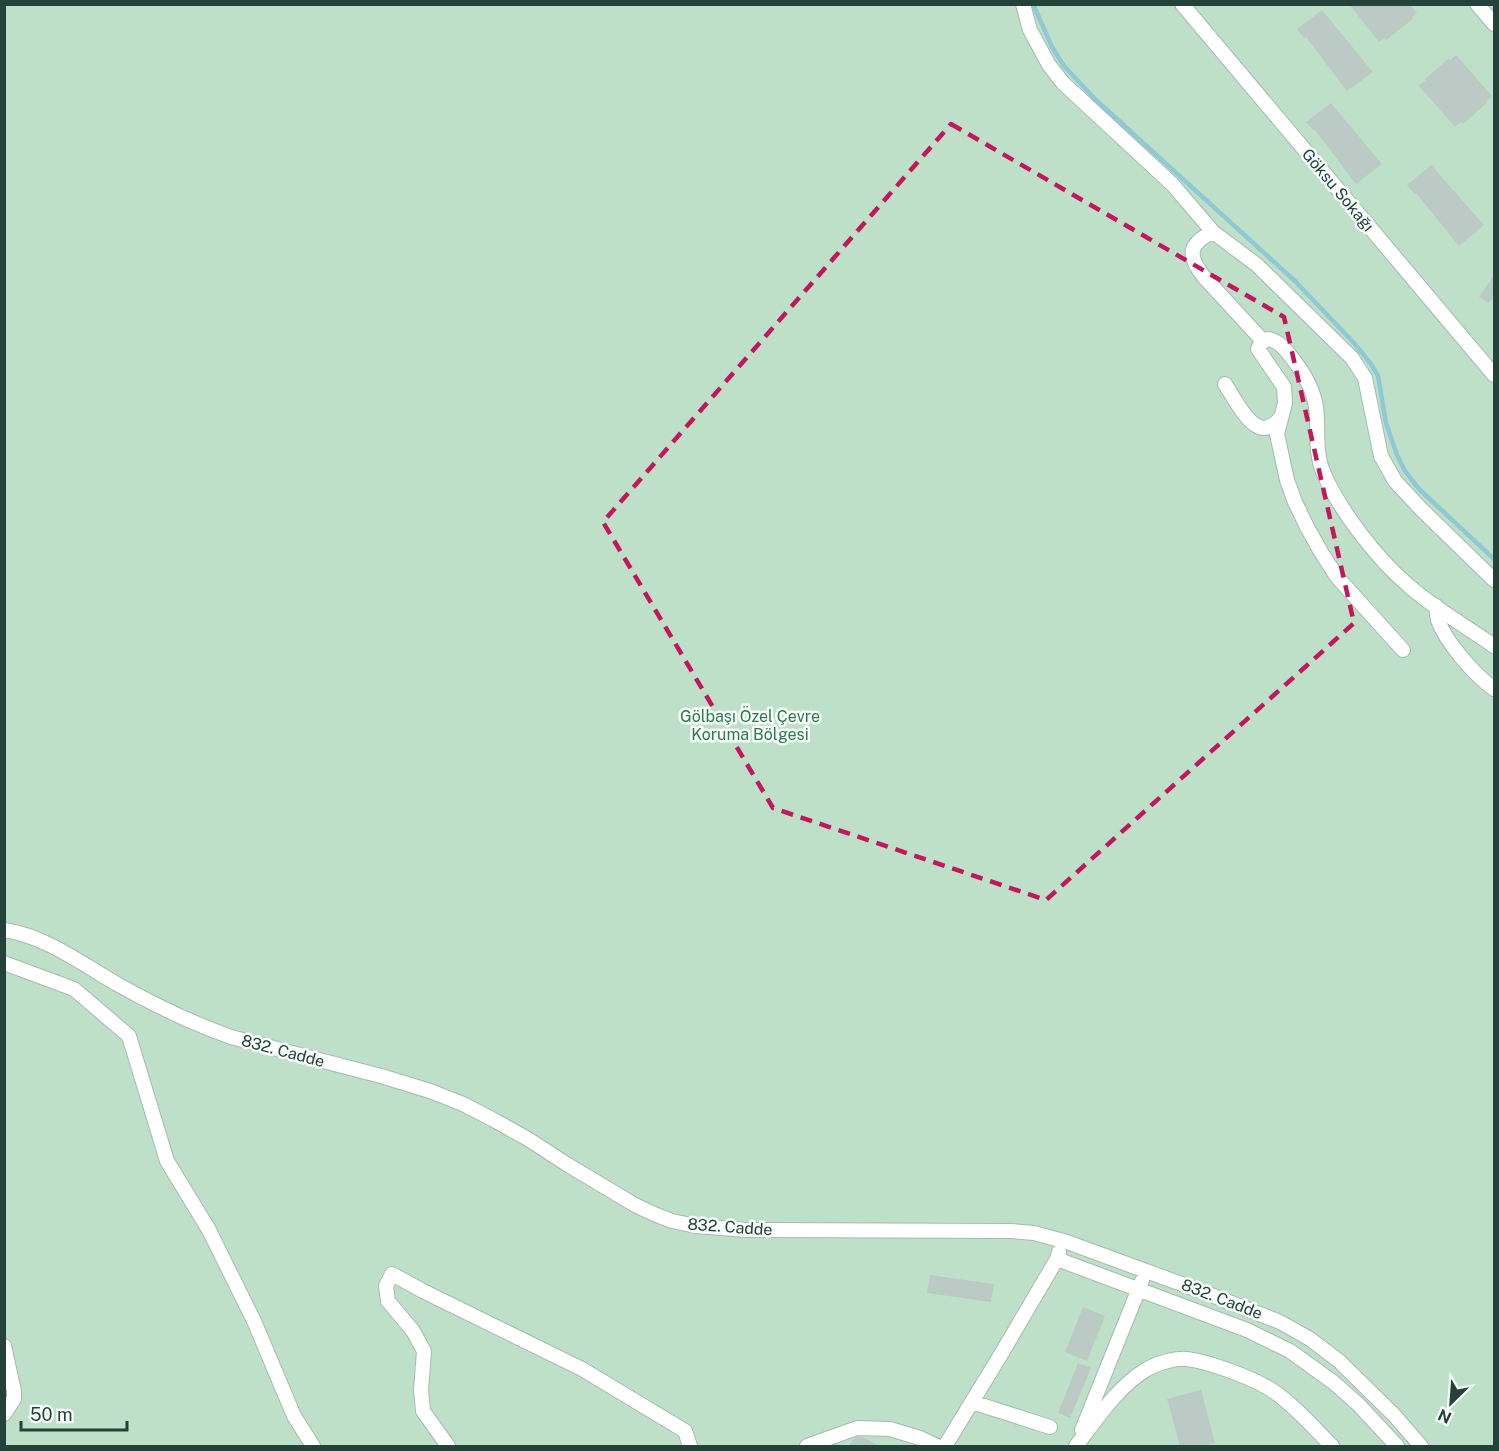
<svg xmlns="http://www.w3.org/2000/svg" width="1499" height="1451" viewBox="0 0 1499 1451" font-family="'Public Sans',sans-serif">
<rect width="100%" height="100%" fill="#e6efeb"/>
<path fill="#bfe0c8" d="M5,5H1494V1446H5Z"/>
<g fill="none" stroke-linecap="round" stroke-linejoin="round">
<path stroke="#8ec9d4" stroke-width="4.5" d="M1033,4L1052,47L1064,66L1096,100L1295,281L1353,342L1371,364L1378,376L1386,423L1397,455L1405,471L1419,489L1494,559"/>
</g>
<path fill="#bbcac4" d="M1349,4H1410L1417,13L1412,17L1413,19L1386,40L1385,38L1379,42Z
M1322,10L1373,72L1347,91L1306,37L1304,38L1297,29Z
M1456,55L1492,96L1487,101L1488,102L1463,124L1461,122L1455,127L1419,86L1426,80L1425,79L1449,58L1450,60Z
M1331,103L1382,164L1356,184L1315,130L1314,131L1306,122Z
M1431,165L1484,225L1459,246L1416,193L1415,194L1407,185Z
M1494,275V296L1489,303L1479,297Z
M930,1275L994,1284L991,1302L927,1293Z
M1083,1307L1105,1316L1087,1361L1065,1352Z
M1078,1363L1091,1368L1070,1418L1058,1413Z
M1201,1390L1215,1443L1202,1446H1180L1167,1399Z
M858,1437H862L880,1446H849L853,1439Z"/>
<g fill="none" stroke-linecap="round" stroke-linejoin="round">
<g stroke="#a8b8b2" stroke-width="16">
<path id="minor" d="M1023,4L1030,30L1049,65L1063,83L1172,184L1213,232L1257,265L1352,358L1365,378L1381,456L1395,481L1421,509L1494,580
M1182,4L1494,375
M1477,4L1494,24
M1213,232C1187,244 1188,257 1204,277L1263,341
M1225,384C1237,402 1257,448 1280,418
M1436,606C1437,611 1437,616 1438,620C1446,643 1475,675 1494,689
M1403,650L1337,577L1321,552L1307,527L1295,502L1287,480L1277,434L1285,403L1284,387L1258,349C1260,343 1263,341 1269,339C1280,342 1285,349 1292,358C1304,373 1313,388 1316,407C1319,429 1314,452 1324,474C1340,511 1378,560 1409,586C1435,609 1466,626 1494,646
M4,930C46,936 82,964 117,984C154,1005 192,1023 231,1037L381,1076L430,1091L463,1104L492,1119L528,1139L568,1165L635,1205L654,1214L672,1221L696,1226L746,1230L1011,1231L1034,1233L1067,1242L1206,1293L1280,1322L1310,1339L1339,1361L1394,1415L1421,1446
M4,963L74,989L129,1036L167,1161L209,1230L254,1321L294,1416L313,1446
M1057,1259L1247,1330L1290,1351L1333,1382L1358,1404L1397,1446
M4,1346L14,1391V1399L4,1414
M972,1402L1050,1427
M1082,1430L1142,1281
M448,1446L423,1411L421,1390L424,1351L413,1331L388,1301L386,1286L392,1274L423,1291L582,1369L685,1431L690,1446
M807,1446L857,1428L890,1429L920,1438L937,1446
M945,1446L1000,1356L1057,1259L1059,1252
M1076,1446C1096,1420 1118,1386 1147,1369C1158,1363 1174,1358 1187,1359C1210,1362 1257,1379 1276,1393C1297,1408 1314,1428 1332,1446"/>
</g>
<use href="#minor" stroke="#fff" stroke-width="14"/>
</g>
<path fill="none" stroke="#c2185b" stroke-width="4.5" stroke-dasharray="12 8" stroke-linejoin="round" d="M951,124L1284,317L1354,623L1046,900L773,808L603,522Z"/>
<g text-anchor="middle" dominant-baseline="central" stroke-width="5" stroke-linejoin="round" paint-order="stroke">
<g font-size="16" fill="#24423a" stroke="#f7fbf9">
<text transform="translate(1338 190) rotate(50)">Göksu Sokağı</text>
<text transform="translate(283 1051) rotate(15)">832. Cadde</text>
<text transform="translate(730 1227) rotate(4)">832. Cadde</text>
<text transform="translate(1222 1299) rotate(21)">832. Cadde</text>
</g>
<g font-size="16" fill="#2d7a4b" stroke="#f7fbf9">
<text x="750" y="716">Gölbaşı Özel Çevre<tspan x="750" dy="18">Koruma Bölgesi</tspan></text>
</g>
</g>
<rect width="1499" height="1451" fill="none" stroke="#24423a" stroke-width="12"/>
<g transform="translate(1451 1403) rotate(205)" stroke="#f7fbf9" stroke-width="4.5" paint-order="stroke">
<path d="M0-4.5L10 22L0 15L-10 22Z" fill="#24423a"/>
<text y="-9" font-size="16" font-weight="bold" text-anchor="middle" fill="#24423a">N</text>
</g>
<path d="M21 1421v9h106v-9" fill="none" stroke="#24423a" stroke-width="3"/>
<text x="30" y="1421" font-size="18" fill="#24423a" stroke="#f7fbf9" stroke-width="4.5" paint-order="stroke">50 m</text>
</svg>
